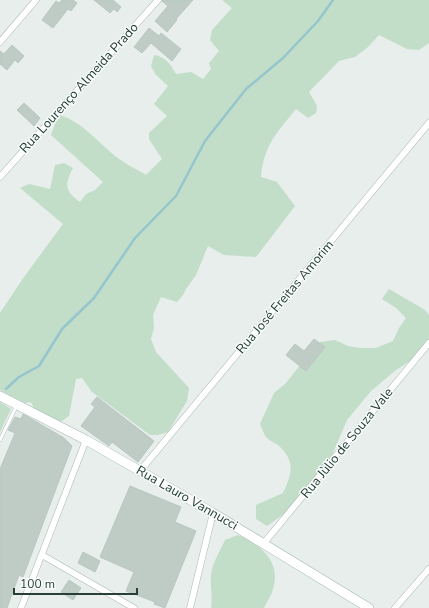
<svg xmlns="http://www.w3.org/2000/svg" width="429" height="608" viewBox="0 0 429 608" font-family="'Nunito Sans',sans-serif">
<rect width="100%" height="100%" fill="#e7eeeb"/>
<path fill="#c2ddc8" d="M222,0H429V43L419,50L407,49L379,35L368,47L355,57L339,61L309,92L317,106L316,113L308,118L296,109C277,133 264,144 261,177L277,182L295,206L256,257L224,255L208,246L196,275L186,289L183,295L177,302L161,297L153,315L154,328L151,339L156,352L189,388L187,401L168,432L158,435H150L92,392L82,378L76,379L69,416L59,423L35,410L31,402L25,403L0,390V313L24,277L63,224L20,188L29,184L50,189L55,165L64,163L73,168C64,185 65,191 80,202L86,194L95,190L103,182L51,135L55,124L60,115C82,122 98,142 115,156C124,163 136,169 146,175L162,159L149,139V133L167,116L154,104L168,86L156,75L151,66L154,55C166,57 170,64 176,74L191,72L203,79L211,69L209,63L219,51L210,40L212,30L232,8Z
M389,289L425,310L429,315V343L426,351L396,370L371,391L347,420L324,474L288,511L267,526L256,519V505L283,493C292,474 296,461 278,445C275,443 270,441 267,438C264,435 262,428 260,424L274,393L286,383L311,351L320,342L335,340L348,346L360,348H376L393,341L399,328L406,318L396,308L382,299Z
M0,402L11,409L0,432Z
M238,535C258,543 280,560 274,585C273,593 267,601 264,608H211C213,595 209,582 212,569C215,559 221,549 225,540Z"/>
<g fill="none" stroke-linecap="round" stroke-linejoin="round">
<path stroke="#95c6cd" stroke-width="2.5" d="M6,389L19,377L39,366L62,329L94,298L135,238L176,196L205,141L246,89L283,58L318,21L333,0"/>
</g>
<path fill="#bfccc6" stroke="#bac7c1" d="M62,0H73L77,3L71,11L68,9L53,28L42,20L56,1L59,3Z
M94,0H113L121,7L117,12L114,9L110,13Z
M162,0H193L176,19L177,20L167,32L155,21L168,6L162,1Z
M149,28L159,36L161,33L181,49L172,61L151,43L142,53L134,47Z
M12,45L24,56L18,63L15,60L7,70L0,64V51L4,54Z
M24,103L40,118L34,126L17,110Z
M314,339L325,347L306,371L286,355L295,344L304,351Z
M97,397L154,441L138,462L112,442L109,446L81,426L95,407L91,404Z
M23,414L64,438L72,446L23,577L19,575L7,608H0V469L15,433L8,430L15,417L21,419Z
M130,486L181,507L175,522L196,531L165,608L154,604L155,602L126,591L134,572L100,557Z
M83,552L100,561L95,572L78,563Z
M69,580L81,588L73,600L61,592Z"/>
<g fill="none" stroke-linecap="round" stroke-linejoin="round">
<g stroke="#aab6b2" stroke-width="4">
<path id="lane" d="M0,440L17,405"/>
</g>
<g stroke="#aab6b2" stroke-width="7">
<path id="street" d="M0,42L36,0
M0,177L158,0
M140,471L429,123
M264,543L429,343
M42,555L134,608
M21,608L86,440
M190,608L213,513
M395,608L429,569"/>
</g>
<g stroke="#a6b9b2" stroke-width="10">
<path id="secondary" d="M0,396L86,440L213,513L369,608"/>
</g>
<use href="#lane" stroke="#fff" stroke-width="3"/>
<use href="#street" stroke="#fff" stroke-width="6"/>
<use href="#secondary" stroke="#fff" stroke-width="9"/>
</g>
<g text-anchor="middle" dominant-baseline="central" stroke-width="3" stroke-linejoin="round" paint-order="stroke">
<g font-size="13" fill="#273f38" stroke="#f7fbf9">
<text transform="translate(79 88) rotate(-48)">Rua Lourenço Almeida Prado</text>
<text transform="translate(285 297) rotate(-50)">Rua José Freitas Amorim</text>
<text transform="translate(347 443) rotate(-51)">Rua Jùlio de Souza Vale</text>
<text transform="translate(187 498) rotate(30)">Rua Lauro Vannucci</text>
</g>
</g>
<path d="M14 588v6h123v-6" fill="none" stroke="#273f38" stroke-width="2"/>
<text x="20" y="588" font-size="12" fill="#273f38" stroke="#f7fbf9" stroke-width="3" paint-order="stroke">100 m</text>
</svg>
